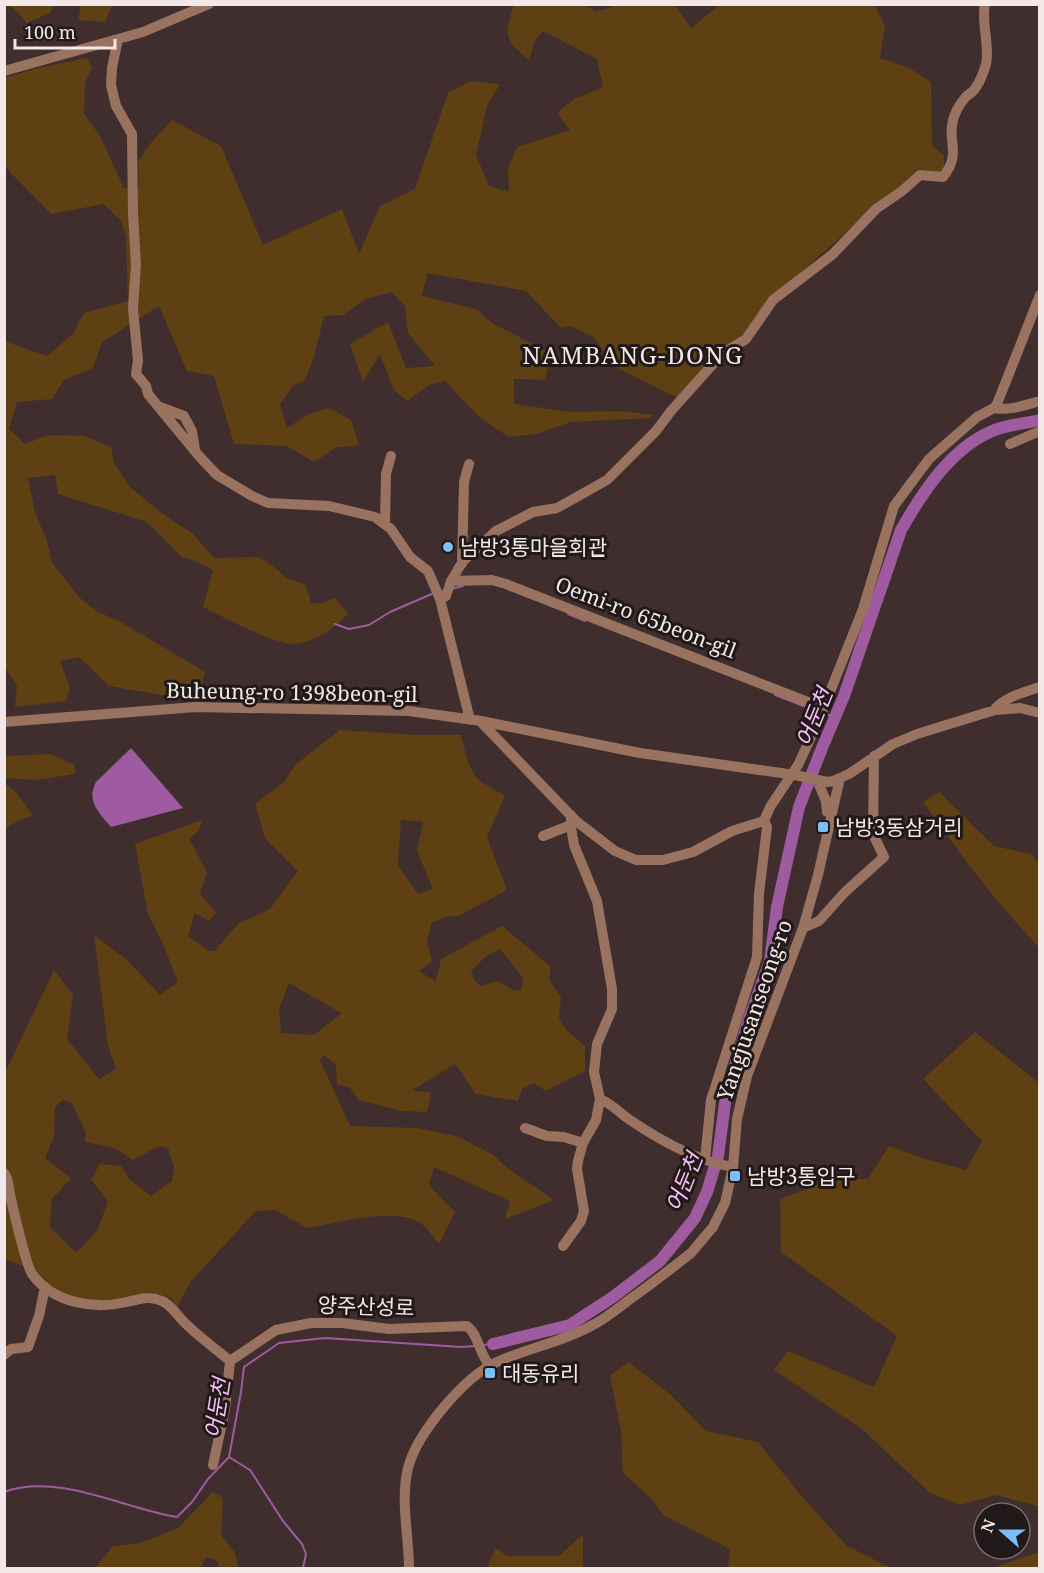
<svg xmlns="http://www.w3.org/2000/svg" width="1044" height="1573" viewBox="0 0 1044 1573" font-family="'Noto Serif','Noto Sans KR',serif">
<rect width="100%" height="100%" fill="#402e2e"/>
<path fill="#5e4013" fill-rule="evenodd" d="M5,4H54V5L50,13L27,23L12,7L5,6Z
M81,5V4L112,5L105,22L78,20Z
M514,5H585L595,11L611,8L612,5H675L691,28L720,5H875L885,26L880,58L907,67L931,82L932,145L944,156V173L919,169L771,298L746,332L718,354L678,398L612,365L595,338L571,326L561,328L526,291L427,273L422,296L476,309L492,323L551,353L545,380L514,379V404L571,412L622,411L653,415L650,418L571,422L536,434L509,437L479,417L445,381L429,385L407,401L394,390L380,354L363,382L350,344L388,322L406,368L435,366L408,333L405,306L392,292L366,299L343,315L324,316L314,357L305,380L293,386L280,404L287,428L309,414L329,408L351,420L359,445L335,448L314,462L286,446L234,444L214,376L187,371L159,306L102,342L93,368L64,380L52,399L17,402L9,429L25,444L48,435L84,436L111,447L114,463L130,487L163,514L193,534L214,558L258,557L274,567L287,578L306,585L311,603H323L335,598L348,614C336,627 319,639 301,643C280,649 224,617 203,607L213,570L193,560L183,558L147,522L58,494L55,475L28,478L35,512L47,541L52,563L80,598L98,612L119,621L205,672L199,695H162L109,686L79,657L60,661L70,688L66,701L15,707L17,685L4,666V341L47,356L73,334L84,313L128,301L126,237L121,221L104,204L51,214L9,171L5,164V78L34,69L87,58L92,68L85,82L84,114L100,136L124,188H139L138,162L150,144L172,120L221,146L263,245L342,209L359,254L380,206L415,189L448,93L471,81L500,84L487,106L476,155L489,186L509,192L508,169L517,147L570,130L557,113L574,99L603,87L597,59L543,31L535,40L529,60C504,39 504,36 514,5Z
M340,730L418,735H461C471,772 468,777 505,795L487,837L507,890L459,916H449L432,922L427,940L432,961L419,971L436,982L441,959L502,926L550,966V981L561,997L559,1018L566,1030L585,1046V1071L546,1091L534,1083L522,1089L518,1101L476,1094L455,1064L412,1090L431,1093L427,1112L401,1111L359,1100L350,1088L337,1084L336,1065L324,1055L320,1060L350,1126L418,1128L459,1137L493,1155L510,1170L554,1200L505,1219L510,1201L434,1167L429,1185L455,1212L439,1244C434,1238 429,1230 423,1225C398,1205 337,1223 307,1228L275,1210L256,1211L191,1281L177,1307L171,1298L148,1292L116,1300L87,1303L47,1286L30,1269L5,1259V1073L54,970L73,995L67,1039L99,1079L116,1069L108,1045L94,935L126,959L160,995L178,982L163,944L148,914L135,844L202,820L199,830L189,839L207,872L200,894L216,912L209,921L195,913L188,936L209,951H217L216,949L239,923L270,909L298,871L265,838L255,804L284,782L295,765ZM401,820L423,822L417,851L433,889L418,894L398,866ZM500,949L523,978L521,991L513,990L497,981L481,986L474,980L471,971L485,957ZM289,983L341,1013V1014L314,1035L281,1033L279,1009ZM63,1100L72,1103L86,1133L85,1142L115,1148L133,1160L159,1146L168,1148L174,1167L172,1181L151,1196L129,1179L121,1166L100,1164L91,1179L108,1202L97,1231L76,1253L50,1227L52,1199L71,1178L45,1158L54,1137L55,1107Z
M50,754L75,765V774L36,780L5,778V756Z
M4,781L5,784L15,791L33,815L12,824L5,829Z
M939,792L994,846L1031,854L1039,862V948C996,902 959,853 923,802Z
M975,1032L1039,1083V1512L1037,1506L996,1495L959,1505L929,1492L862,1429L774,1370L788,1351L874,1387L897,1336L781,1252L780,1199L833,1179H868L889,1146L925,1159L966,1170L982,1141L923,1079Z
M629,1362L671,1395L706,1431L758,1442L803,1498L847,1546L891,1568H734L728,1567L730,1549L663,1515L652,1499L623,1473L621,1431L610,1375Z
M213,1492L223,1498L221,1535L235,1553L238,1568H220L216,1560L206,1557L201,1568H95L113,1546L141,1543L178,1528Z
M583,1534V1568H490L488,1565L496,1548L507,1556H559Z
M1039,1552V1568H993Z"/>
<path fill="#9e5ba0" d="M131,748L183,808L111,827C99,813 86,801 96,782Z"/>
<g fill="none" stroke-linecap="round" stroke-linejoin="round">
<path stroke="#9e5ba0" stroke-width="2" d="M451,589L463,586
M568,614L585,621
M335,624L349,629L369,625L390,612L434,593
M775,695L814,710
M825,714L835,717
M482,1345L493,1344
M229,1457L250,1470L283,1521L302,1544L306,1554L303,1568
M4,1492C57,1472 125,1509 177,1517L192,1502L208,1479L229,1457L241,1392L244,1367L279,1343L325,1338L461,1347L476,1346"/>
<path stroke="#9e5ba0" stroke-width="12" d="M493,1344L570,1325L613,1297L660,1261L695,1218L707,1192L718,1156L726,1096L749,1019L770,961L777,907L799,807L822,748L844,696L901,530C922,493 950,450 990,432C1004,425 1024,424 1040,420"/>
<path stroke="#9a7360" stroke-width="10" d="M118,39L112,68L111,85L116,106L132,134L133,214L136,265L133,309L138,360L136,374L146,386L148,394L199,456L217,475L252,496L268,503L329,506L375,517L391,529L410,557L428,571L440,599L470,720
M4,71L143,32L209,4
M160,407L184,416L192,431L195,450
M994,408C1009,411 1025,405 1040,401
M1010,444L1040,431
M385,524L386,474L391,456
M462,564L464,482L469,464
M451,581L492,580L506,584L823,708
M440,599L446,596L451,581L463,561L496,531L533,512L557,508L607,480L656,431L671,411L722,354L746,339L773,300L833,254L876,209L902,191L920,175L943,177C962,153 947,142 953,120C955,113 960,104 964,99C966,95 971,94 974,90C979,84 984,72 986,64C990,45 981,24 985,4
M995,709C1005,697 1025,692 1040,687
M4,722L196,707L409,711L481,721L640,753L795,775L827,782L833,781L849,774L893,744L917,734L995,710L1020,708L1040,713
M481,722L576,821L615,851L636,860H663L693,852L732,831L764,821
M817,780L826,801L827,812
M571,815V827L574,845L597,901L612,989V1009L597,1044L594,1072L600,1099C612,1104 620,1113 630,1120C661,1141 696,1161 733,1167
M543,836L571,825
M803,928L819,921L845,892L884,857L873,834L874,756
M525,1128L547,1136L564,1137L583,1143
M705,1159L711,1100L757,957L759,894L767,827L764,821L770,807L798,765L818,722L863,609L894,506L929,459L977,417L994,408L997,404L1040,295
M4,1173C9,1180 9,1187 10,1195C13,1208 26,1265 32,1274C53,1303 94,1310 127,1302C140,1299 149,1295 162,1301C172,1305 177,1316 185,1323C199,1337 215,1348 230,1361
M563,1246L581,1221L584,1211L577,1169L578,1161L583,1143L596,1120L600,1099
M4,1355L11,1349L28,1347L39,1316L45,1287
M213,1465L225,1409L230,1361L276,1330L311,1323H342L389,1329L467,1326C479,1335 478,1352 490,1366
M409,1568C409,1536 400,1501 408,1468C417,1433 464,1377 497,1362C528,1348 562,1342 591,1326C605,1319 617,1309 629,1300C650,1285 671,1269 691,1253L713,1227L725,1203L733,1167L737,1119L747,1076L803,928L818,875L840,778"/>
</g>
<g fill="#79bff8" stroke="#211919" stroke-width="2">
<circle cx="448" cy="547" r="6"/>
<rect x="817" y="821" width="12" height="12" rx="3"/>
<rect x="729" y="1170" width="12" height="12" rx="3"/>
<rect x="484" y="1367" width="12" height="12" rx="3"/>
</g>
<g text-anchor="middle" dominant-baseline="central" stroke-width="6" stroke-linejoin="round" paint-order="stroke">
<g font-size="21" fill="#f3e8e7" stroke="#211919" text-anchor="start">
<text x="460" y="547">남방3통마을회관</text>
<text x="835" y="827">남방3동삼거리</text>
<text x="747" y="1176">남방3통입구</text>
<text x="502" y="1373">대동유리</text>
</g>
<g font-size="21" fill="#f3e8e7" stroke="#211919">
<text transform="translate(646 617) rotate(21)">Oemi-ro 65beon-gil</text>
<text transform="translate(292 692) rotate(1)">Buheung-ro 1398beon-gil</text>
<text transform="translate(754 1010) rotate(-71)">Yangjusanseong-ro</text>
<text transform="translate(366 1306) rotate(2)">양주산성로</text>
</g>
<g font-size="22" font-style="italic" fill="#f7c1f8" stroke="#211919">
<text transform="translate(813 717) rotate(-68)">어둔천</text>
<text transform="translate(683 1182) rotate(-68)">어둔천</text>
<text transform="translate(216 1408) rotate(-81)">어둔천</text>
</g>
<g font-size="24" letter-spacing="1.5" fill="#f3e8e7" stroke="#211919">
<text x="633" y="354">NAMBANG-DONG</text>
</g>
</g>
<rect width="1044" height="1573" fill="none" stroke="#f3e8e7" stroke-width="12"/>
<g transform="translate(1002 1531) rotate(291)"><circle r="28" fill="#211919" stroke="#756c6b" stroke-width="1.5"/>
<path d="M0-4.5L10 22L0 15L-10 22Z" fill="#79bff8"/>
<text y="-9" font-size="16" font-weight="bold" text-anchor="middle" fill="#f3e8e7">N</text>
</g>
<path d="M15 39v9h100v-9" fill="none" stroke="#f3e8e7" stroke-width="3"/>
<text x="24" y="39" font-size="18" fill="#f3e8e7" stroke="#211919" stroke-width="4.5" paint-order="stroke">100 m</text>
</svg>
